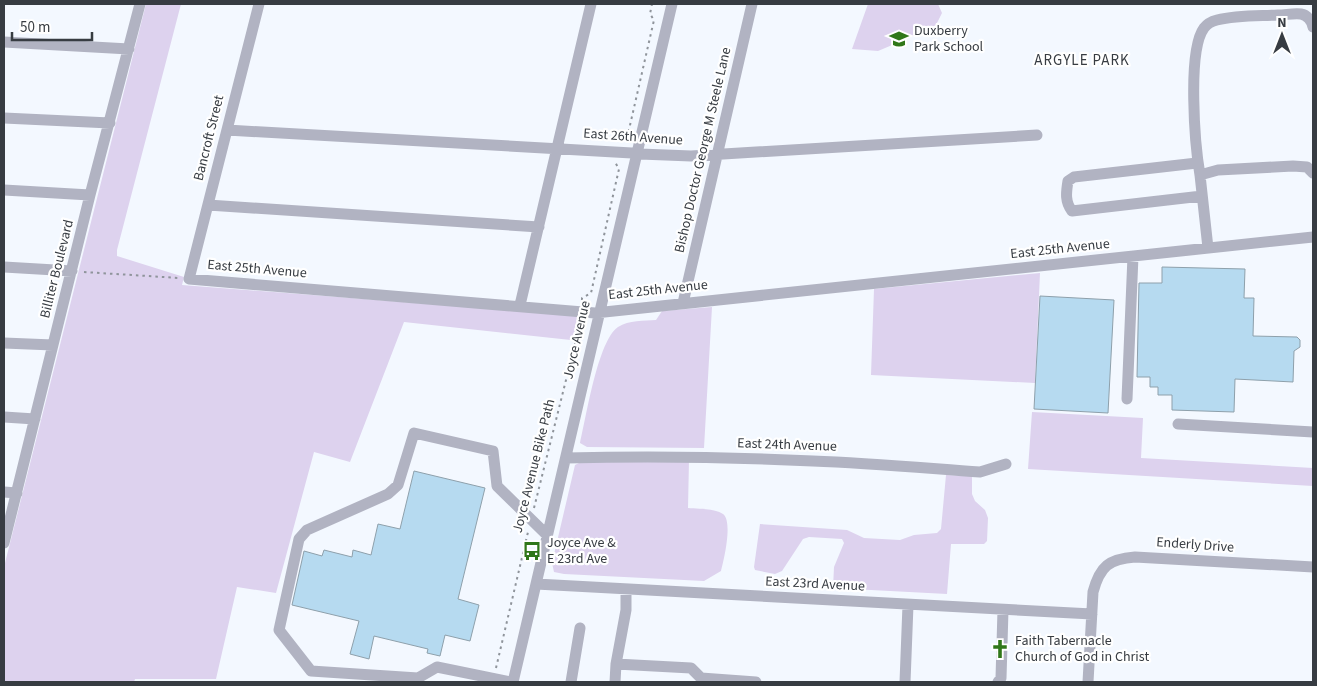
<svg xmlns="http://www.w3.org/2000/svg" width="1317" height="686" viewBox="0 0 1317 686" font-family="'Source Sans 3',sans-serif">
<rect width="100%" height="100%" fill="#f3f8ff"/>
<path fill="#ddd2ee" d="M146,4H181L117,250V256L184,277L182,285L584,316L580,341L404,322L350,462L314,452L276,593L237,587L216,679H135L134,682H4V567Z
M868,4H938L942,13L935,27L878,51L852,49Z
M1040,273L1035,383L871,375L874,289Z
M712,307L704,448L587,447L580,443C586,418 598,340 618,327C629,320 644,321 656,320L662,311Z
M1032,412L1143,418L1141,458L1313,468V486L1028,469Z
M587,459L689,460L688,508C698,509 714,508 723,514C733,521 724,560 721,571L704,581L564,574L554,572L552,563L575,465Z
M946,475L972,476V494L975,501L985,510L988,518L987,541L984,544H951L947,594L833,588L834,567L844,543L842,539L809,537L803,539L782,571L775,574L755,570L754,567L760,524L847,530L864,538L900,540L914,535L937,533L941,529Z"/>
<path fill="#b6daf0" stroke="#8ea0ab" d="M1162,267L1245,269L1244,298H1254L1253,336L1297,337L1300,340V347L1294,351L1293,382L1235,379L1234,412L1172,410V395H1158V387H1150V377H1137L1139,283H1162Z
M1040,296L1114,300L1108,413L1034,409Z
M414,471L485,488L458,599L479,605L470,641L445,635L440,656L427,653L428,649L374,636L369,659L350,654L359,621L292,605L304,551L322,556L324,550L352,557L353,550L371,555L378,524L400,529Z"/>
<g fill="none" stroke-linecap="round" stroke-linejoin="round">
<path stroke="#8f949b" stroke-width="2" stroke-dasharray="2.5 4" stroke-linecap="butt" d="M620,141L628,134L654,20L650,14L652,4
M84,272L179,278
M582,300V298L591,293L619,169L615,162
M534,508L579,328L575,322
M496,668L528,532"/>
<path stroke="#b1b3c2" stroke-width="11" d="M259,4L189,279L595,313L1313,237
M4,42L129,49
M4,118L110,123
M227,130L632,153L640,154L691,156L1037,135
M1197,163L1074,177L1068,181C1066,193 1065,202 1072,211L1202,196
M1200,175C1195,146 1187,51 1204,28C1207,24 1213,21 1217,20C1237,15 1258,16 1278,15C1285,15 1294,13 1301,14C1307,15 1312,21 1313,27
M4,190L90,195
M208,205L539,227
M1208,248L1200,175L1218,170L1293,166L1307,167L1313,173
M4,267L72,271
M683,303L752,4
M520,305L591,4
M4,343L53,345
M1127,399L1133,256
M4,417L35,419
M1178,424L1313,432
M566,458C648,456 730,457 813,461C869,463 924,468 980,472L1006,464
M4,492L17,493
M4,543L90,195L140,4
M536,584L1092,614
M626,590V610L616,664L691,668L701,678L756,682
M511,682L437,667L418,678L311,671L279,630L299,539L307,530L388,494L398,485L414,433L493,451L497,486L547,535
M513,682L672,4
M571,682L580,628
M615,682L616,664
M905,682L908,605
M998,682L1001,678L1003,610
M1088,682L1093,592C1100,566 1109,559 1135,557L1313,567"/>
</g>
<defs>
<g id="school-bare" transform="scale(1.5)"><path d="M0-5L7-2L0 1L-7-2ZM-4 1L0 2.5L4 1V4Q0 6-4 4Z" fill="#307719" stroke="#fff" stroke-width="2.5" paint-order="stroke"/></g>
<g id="bus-bare" transform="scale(1.5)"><path d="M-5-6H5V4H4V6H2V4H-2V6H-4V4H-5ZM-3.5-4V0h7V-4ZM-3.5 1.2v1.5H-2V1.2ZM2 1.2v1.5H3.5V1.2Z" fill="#307719" stroke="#fff" stroke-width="2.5" paint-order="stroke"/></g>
<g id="church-bare" transform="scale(1.5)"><path d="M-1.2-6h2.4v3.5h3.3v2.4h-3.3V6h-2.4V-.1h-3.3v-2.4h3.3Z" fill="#307719" stroke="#fff" stroke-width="2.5" paint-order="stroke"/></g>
</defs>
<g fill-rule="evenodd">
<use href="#school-bare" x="899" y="39"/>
<use href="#bus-bare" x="532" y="551"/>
<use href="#church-bare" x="1000" y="649"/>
</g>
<g text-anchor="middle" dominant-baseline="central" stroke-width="4.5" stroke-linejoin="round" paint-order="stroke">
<g font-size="14" fill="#373c42" stroke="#fff" text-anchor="start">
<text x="914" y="31">Duxberry<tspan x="914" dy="16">Park School</tspan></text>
<text x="547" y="543">Joyce Ave &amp;<tspan x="547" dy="16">E 23rd Ave</tspan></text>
<text x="1015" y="641">Faith Tabernacle<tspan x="1015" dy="16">Church of God in Christ</tspan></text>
</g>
<g font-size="14" fill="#373c42" stroke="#fff">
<text transform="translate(633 137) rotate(4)">East 26th Avenue</text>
<text transform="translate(209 138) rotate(-76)">Bancroft Street</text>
<text transform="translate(703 150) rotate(-77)">Bishop Doctor George M Steele Lane</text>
<text transform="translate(1060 249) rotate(-6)">East 25th Avenue</text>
<text transform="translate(57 269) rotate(-76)">Billiter Boulevard</text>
<text transform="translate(257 269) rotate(5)">East 25th Avenue</text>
<text transform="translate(658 290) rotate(-6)">East 25th Avenue</text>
<text transform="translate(577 340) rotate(-77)">Joyce Avenue</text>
<text transform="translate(787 445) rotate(2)">East 24th Avenue</text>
<text transform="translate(534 466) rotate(-76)">Joyce Avenue Bike Path</text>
<text transform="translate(1195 545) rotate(4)">Enderly Drive</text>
<text transform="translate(815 584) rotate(3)">East 23rd Avenue</text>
</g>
<g font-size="15" letter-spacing="1" fill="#373c42" stroke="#fff">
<text x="1082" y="60">ARGYLE PARK</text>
</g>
</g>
<rect width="1317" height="686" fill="none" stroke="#373c42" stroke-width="10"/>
<g transform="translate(1282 35)" stroke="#ffffff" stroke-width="4" paint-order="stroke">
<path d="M0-4L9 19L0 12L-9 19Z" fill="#373c42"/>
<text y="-8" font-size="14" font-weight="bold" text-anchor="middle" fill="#373c42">N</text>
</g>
<path d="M12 32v8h80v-8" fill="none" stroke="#373c42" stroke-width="2.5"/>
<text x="20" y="32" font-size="15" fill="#373c42" stroke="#ffffff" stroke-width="4" paint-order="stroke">50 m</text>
</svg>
